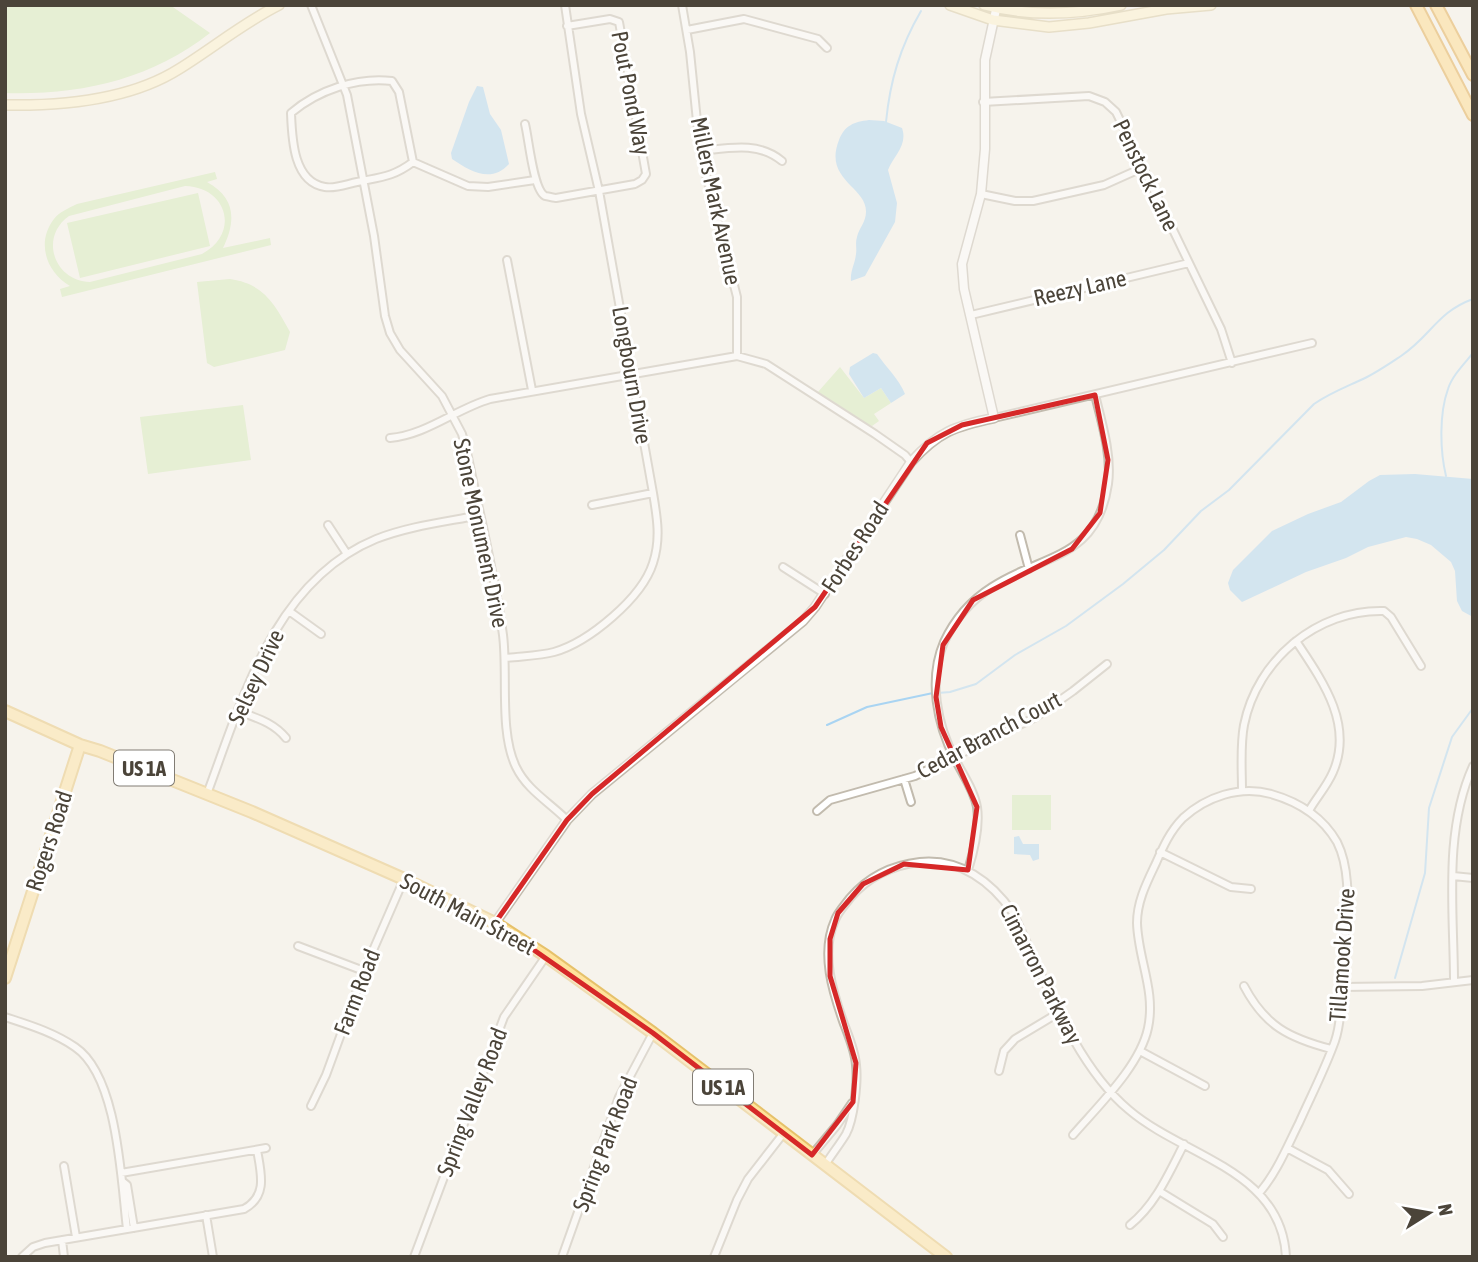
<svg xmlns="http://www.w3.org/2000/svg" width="1478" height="1262" viewBox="0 0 1478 1262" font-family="'Asap Condensed',sans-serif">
<rect width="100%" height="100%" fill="#f6f3ec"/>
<path fill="#d2eab5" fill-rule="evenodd" d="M5,5H170L210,33C150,80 81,95 5,93Z
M215,172L217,179L207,182C236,198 236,221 223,248L270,238L271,245L62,297L60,289L70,286C46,272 36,242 54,219C59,212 69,208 77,204ZM185,186C228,187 240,234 202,254L90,282C54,281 39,237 69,216Z
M198,193L210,246L80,278L67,223Z
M230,279C264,284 274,303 290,332L285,350L214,367L207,363L197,282Z
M840,367L864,398L881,388L891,403L874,414L879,421L872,426L867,424L818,392Z
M243,405L251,460L148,474L140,417Z
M1012,795H1051V830H1012Z"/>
<path fill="#a9d4f2" d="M477,86L483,87L490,114L501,130L509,164C491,184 470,171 452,159L451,153L469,102Z
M869,120L884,121L902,128C908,145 894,155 888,170L897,203L895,222L865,276L851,281C850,271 855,264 856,254C857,249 855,243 857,237C859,228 866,222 866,212C867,187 823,180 839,140C845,125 854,122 869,120Z
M873,353L877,354C886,367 899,379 905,394L891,403L881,388L864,398L849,374L850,367Z
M1415,474L1473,479V617L1462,611L1457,601L1455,571L1451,562L1431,545L1417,539L1406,537L1368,547L1346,558L1306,572L1242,602L1230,590L1228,583L1233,570L1272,531L1308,514L1341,502L1369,481L1380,475Z
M1019,836L1023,844H1039V859L1033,861L1030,855L1014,854V837Z"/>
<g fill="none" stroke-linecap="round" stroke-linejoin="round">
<path stroke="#a9d4f2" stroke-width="2" d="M886,122C890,81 900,47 921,11
M1446,476C1440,451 1439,414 1448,389C1452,376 1464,364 1473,353
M938,693L950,692L976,684L1015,655L1066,626L1123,584L1164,550L1201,511L1229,490L1314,404C1330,393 1346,387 1363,379C1376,373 1389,364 1401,356C1431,336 1437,312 1473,299
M827,725L867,707L933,693
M1395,978L1425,873L1429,808L1452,737L1473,708"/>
<g stroke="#c2bbae" stroke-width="10">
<path id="minor" d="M311,5L347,95L374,236L385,316L390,333L400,350L442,396L462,434L468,457C480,516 495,575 503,635C508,675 499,732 516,767C527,790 549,802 567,820
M682,5L690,52L700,151L737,297V356
M687,30L744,19L818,39L827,48
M983,102L1089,96L1105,102L1116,112L1221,329L1232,363
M525,124C529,140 533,189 545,196C546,196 555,198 556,198L635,184L642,180L646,174L619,22L610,19L567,26
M700,151C729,148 758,141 782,161
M413,162L399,92L392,81C357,77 318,90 291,113C292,138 293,182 325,187C335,189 347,184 357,182C381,177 393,177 413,162L468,186L488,187L535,180
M981,194L1015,201H1033L1104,185L1142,168
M507,260L532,390
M971,315L1189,263
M994,418L1312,343
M390,438C426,435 456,409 490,399L737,356L766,364L875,434L905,455L911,462
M592,505L653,493
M328,525L347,554
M1020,535L1029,569
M783,567L825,594
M289,611L321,634
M1296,641C1322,680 1354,724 1333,772C1327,786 1317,797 1310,809
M506,658C521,656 539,656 554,652C589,642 642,598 653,563C661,539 657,517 653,493L599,191L581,114L565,5
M238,711C256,718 273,722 286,738
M904,779L911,802
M1242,791C1242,769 1240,746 1244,725C1257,660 1317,609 1384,611L1391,617L1421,666
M207,794C242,700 274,581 376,539C409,526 445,522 480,515
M817,811L830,800L915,776L1036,717L1073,691L1107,664
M1160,852L1231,887L1251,889
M968,870C974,851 980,828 977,807C974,790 963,775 955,759C937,725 928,679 944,642C955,618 970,601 992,587C1042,554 1097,560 1108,484C1112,456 1102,423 1095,395
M1453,876L1473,878
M298,946L364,971
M1454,982C1454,912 1443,832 1473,766
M1244,986C1265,1026 1289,1038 1331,1049
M1341,987L1422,986L1473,980
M5,1017C29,1025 53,1032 75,1047C118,1076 121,1180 127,1229
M1140,1051L1205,1086
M999,1071L1004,1051L1015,1039L1060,1012
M311,1106L326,1075L364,971L404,879
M1073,1135C1098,1106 1140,1066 1148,1028C1156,991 1138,959 1137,923C1137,901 1147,882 1156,863C1163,847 1170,831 1183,818C1206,797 1240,785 1271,794C1299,802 1322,816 1337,842C1343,854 1346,869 1347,883C1349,912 1344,943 1342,973C1341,994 1342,1020 1335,1041C1325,1069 1311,1096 1299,1123C1287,1147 1277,1172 1260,1192
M1287,1148L1328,1170L1349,1194
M812,1155L837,1125L852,1103
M825,1165C832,1154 840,1144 846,1134C854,1119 858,1082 856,1065C855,1051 849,1037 844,1024C833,993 820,953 835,920C838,912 845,905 850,898C868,877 893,865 920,862C960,858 992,882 1013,913C1044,977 1074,1064 1129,1110C1184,1157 1282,1170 1286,1257
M64,1166L76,1237
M121,1173L266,1148
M122,1181L127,1185L134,1228
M1159,1191L1213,1224L1223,1237
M206,1215L213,1257
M1130,1225C1156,1204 1169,1173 1184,1144
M62,1240L64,1257
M22,1257L33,1247L45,1243L244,1209C268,1196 261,1173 257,1150
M414,1257L504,1017L546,956
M562,1257L619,1097L653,1033
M714,1257L737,1200L748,1179L783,1134"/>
</g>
<g stroke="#c2bbae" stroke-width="11">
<path id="tertiary" d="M495,923L567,820L592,794L803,621L815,607L911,462C938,432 955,426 994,418L964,289L962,264L981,194L985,149V60L997,5"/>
</g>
<g stroke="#d6c79b" stroke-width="12">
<path id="secondary" d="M950,5L993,20L1049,27L1089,23L1166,9L1211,5
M984,5C1030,17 1075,15 1121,5
M5,105C61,106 130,100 179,69C213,48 243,23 279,5"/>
</g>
<g stroke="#e6c16a" stroke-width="14">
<path id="primary" d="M5,711L80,745L100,751L252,812L404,879L495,923L546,956L653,1033L946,1257
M5,978L80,745"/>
</g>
<g stroke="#e0a43c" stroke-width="14">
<path id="trunk" d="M1416,5L1473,115
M1436,5L1473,75"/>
</g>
<use href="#minor" stroke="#fff" stroke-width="6"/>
<use href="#tertiary" stroke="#fff" stroke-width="8"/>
<use href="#secondary" stroke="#fff3cd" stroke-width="9"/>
<use href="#primary" stroke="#ffe39c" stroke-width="10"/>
<use href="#trunk" stroke="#ffd985" stroke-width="10"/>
</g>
<path d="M0 0H1478V1262H0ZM1095,395L1108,460L1100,513L1072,549L973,600L943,645L936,697L941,727L977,807L968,870L904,864L863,884L838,913L830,939V976L856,1063L853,1102L812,1155L653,1033L495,923L567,820L592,794L815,607L927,443L962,425Z" fill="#f6f3ec" fill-opacity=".55" fill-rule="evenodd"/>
<path fill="none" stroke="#d62828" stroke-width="5" stroke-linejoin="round" d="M1095,395L1108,460L1100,513L1072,549L973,600L943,645L936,697L941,727L977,807L968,870L904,864L863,884L838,913L830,939V976L856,1063L853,1102L812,1155L653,1033L495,923L567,820L592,794L815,607L927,443L962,425Z"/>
<g text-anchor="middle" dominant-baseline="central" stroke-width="6" stroke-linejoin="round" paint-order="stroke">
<g fill="#fff" stroke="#817c74" stroke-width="2">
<rect x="114" y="750.5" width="60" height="35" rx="5"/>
<rect x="693" y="1069.5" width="60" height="35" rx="5"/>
</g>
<g font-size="21" font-weight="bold" fill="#4b4439">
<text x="144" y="768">US 1A</text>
<text x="723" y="1087">US 1A</text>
</g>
<g font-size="23" fill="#4b4439" stroke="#fff">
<text transform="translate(631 93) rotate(79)">Pout Pond Way</text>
<text transform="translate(1146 175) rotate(64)">Penstock Lane</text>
<text transform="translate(716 201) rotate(78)">Millers Mark Avenue</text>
<text transform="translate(1080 288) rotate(-13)">Reezy Lane</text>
<text transform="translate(632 375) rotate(80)">Longbourn Drive</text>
<text transform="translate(481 533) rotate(78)">Stone Monument Drive</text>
<text transform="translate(855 547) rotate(-57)">Forbes Road</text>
<text transform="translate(256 677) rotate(-65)">Selsey Drive</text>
<text transform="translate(989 735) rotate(-28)">Cedar Branch Court</text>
<text transform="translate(49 841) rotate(-72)">Rogers Road</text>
<text transform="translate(468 914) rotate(28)">South Main Street</text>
<text transform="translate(1342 955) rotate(-86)">Tillamook Drive</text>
<text transform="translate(1041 974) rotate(63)">Cimarron Parkway</text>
<text transform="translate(357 992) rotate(-69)">Farm Road</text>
<text transform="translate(472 1102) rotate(-69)">Spring Valley Road</text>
<text transform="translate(605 1144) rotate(-69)">Spring Park Road</text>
</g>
</g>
<rect width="1478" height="1262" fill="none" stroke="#4b4439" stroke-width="14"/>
<g transform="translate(1429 1213) rotate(79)" stroke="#ffffff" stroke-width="5" paint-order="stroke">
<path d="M0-5L12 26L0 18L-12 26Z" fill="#4b4439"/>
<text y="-10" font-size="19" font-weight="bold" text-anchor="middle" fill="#4b4439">N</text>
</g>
</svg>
